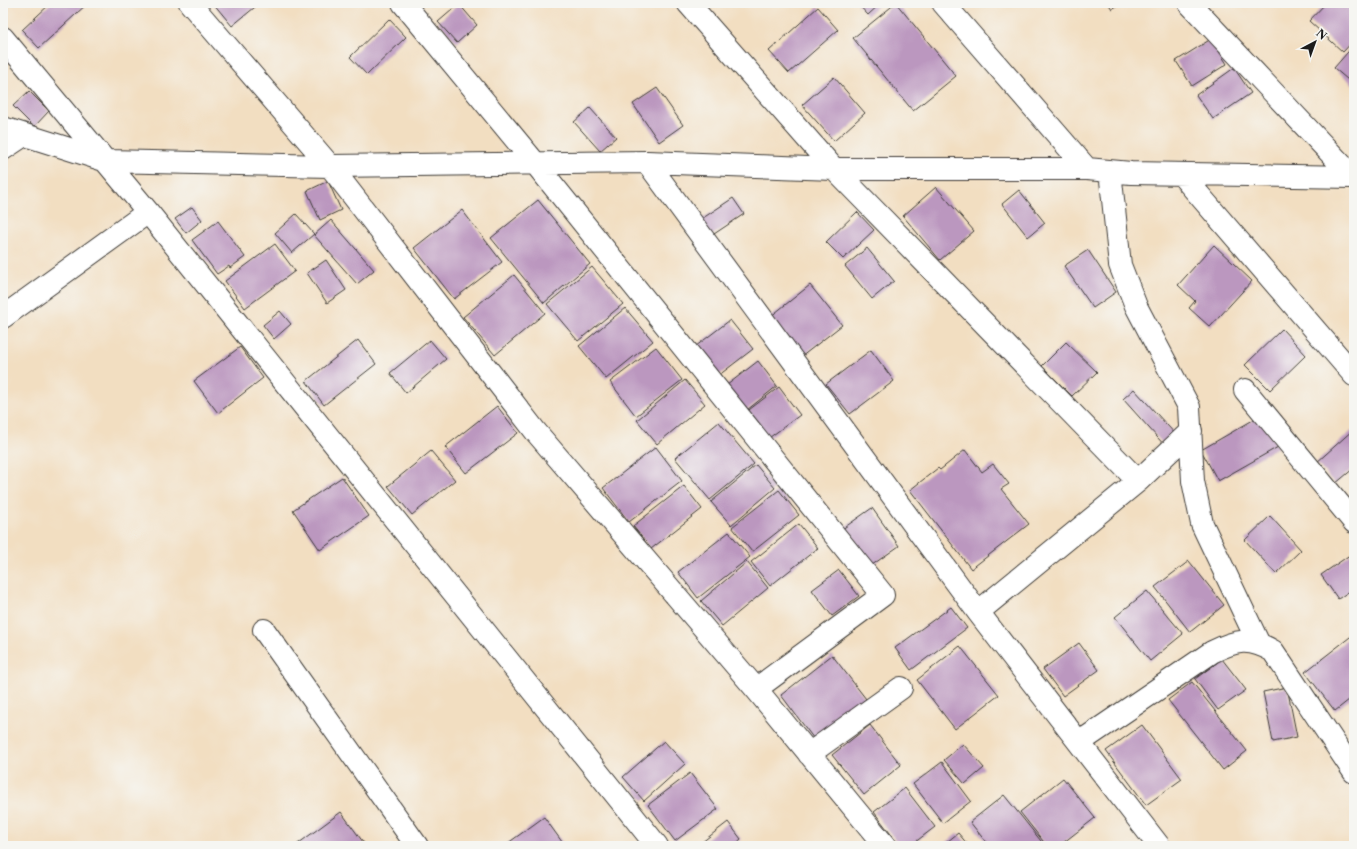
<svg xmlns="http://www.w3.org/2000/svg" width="1357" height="849" viewBox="0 0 1357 849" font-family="'Libre Caslon Text',serif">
<rect width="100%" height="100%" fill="#f6f6f2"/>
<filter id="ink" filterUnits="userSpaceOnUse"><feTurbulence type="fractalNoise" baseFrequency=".025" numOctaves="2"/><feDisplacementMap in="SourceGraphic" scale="8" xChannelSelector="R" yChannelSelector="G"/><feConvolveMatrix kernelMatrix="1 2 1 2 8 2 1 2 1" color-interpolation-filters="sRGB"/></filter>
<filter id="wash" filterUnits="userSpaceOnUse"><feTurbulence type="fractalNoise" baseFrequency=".012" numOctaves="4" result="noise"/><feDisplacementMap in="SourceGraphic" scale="16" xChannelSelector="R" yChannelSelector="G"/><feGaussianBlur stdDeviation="0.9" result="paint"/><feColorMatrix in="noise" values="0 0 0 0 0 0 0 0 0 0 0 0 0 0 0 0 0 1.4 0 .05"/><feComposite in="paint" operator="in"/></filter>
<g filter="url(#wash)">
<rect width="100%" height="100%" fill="#f2dec1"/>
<g id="blocks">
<path fill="#bb97bf" d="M51,3H88L39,48L22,30Z
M213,3H260L232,26Z
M857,3H881L868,15Z
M896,3L956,76L913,111L853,38Z
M1108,3H1122L1112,9Z
M1326,3H1354V40L1343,52L1309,21Z
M459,4L477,25L457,43L438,22Z
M818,7L838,30L789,73L769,51Z
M389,19L406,37L367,75L350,57Z
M1211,39L1227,64L1192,86L1176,61Z
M1354,45V85L1334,68Z
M1234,68L1251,93L1213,119L1196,95Z
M834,77L865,113L834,141L802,105Z
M657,88L683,125L659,142L633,104Z
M29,91L49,111L34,127L13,106Z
M590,108L616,137L600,151L574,122Z
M328,181L341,210L320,220L307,191Z
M936,187L974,231L940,260L903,216Z
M1019,190L1045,223L1028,237L1002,204Z
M733,198L744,214L711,236L700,220Z
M538,200L590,264L544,303L491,238Z
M192,207L202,220L186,233L175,219Z
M462,210L502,262L454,299L414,248Z
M857,212L874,230L843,259L826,242Z
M296,214L314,234L292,253L275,233Z
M331,220L374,270L357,284L314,235Z
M218,221L245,257L230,268L229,266L217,274L192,240Z
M275,244L295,271L245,308L225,281Z
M1214,245L1252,281L1210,327L1189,308L1195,301L1178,285Z
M867,248L894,281L872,299L845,266Z
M1088,250L1116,292L1093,308L1064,266Z
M326,260L346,290L327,303L307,273Z
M592,267L623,304L578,341L547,304Z
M514,275L545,313L495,355L463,317Z
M810,285L842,325L801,357L770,317Z
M625,308L653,341L606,379L579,346Z
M280,311L291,324L274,339L263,325Z
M730,320L753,349L714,379L691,350Z
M1282,329L1306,355L1270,390L1245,365Z
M358,340L376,364L324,405L306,381Z
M430,340L446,359L406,393L390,373Z
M1066,342L1097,372L1072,396L1042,366Z
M240,347L263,378L218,413L194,381Z
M656,347L682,380L636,416L610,382Z
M871,350L894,381L850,414L826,384Z
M758,361L777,386L742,414L722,389Z
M685,380L705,404L657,444L637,420Z
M779,387L800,415L762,443L741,416Z
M1134,389L1178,437L1166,447L1123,399Z
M497,406L518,433L466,473L445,447Z
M1260,416L1278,447L1218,481L1201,450Z
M719,422L754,464L710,500L675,458Z
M1354,429V468L1335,484L1316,463Z
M656,447L682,481L629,522L603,488Z
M965,450L982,472L993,464L1009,484L1001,489L1029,524L971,569L910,490L938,468L940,470Z
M431,451L455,480L412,515L388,486Z
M756,465L775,488L731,525L711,502Z
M342,477L369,516L320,550L293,510Z
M684,486L702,509L651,549L633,526Z
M779,490L799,515L752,552L732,527Z
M872,508L899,546L865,570L838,532Z
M1270,516L1301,550L1276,574L1245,540Z
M799,524L818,548L770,586L751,562Z
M729,532L750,557L698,598L678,572Z
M1354,552V588L1338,599L1321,575Z
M1189,561L1224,605L1190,632L1155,587Z
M747,562L768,588L722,626L701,601Z
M839,570L859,596L832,616L812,590Z
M1147,591L1183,634L1150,661L1115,617Z
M951,607L967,628L911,670L895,648Z
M1354,634V696L1335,711L1305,672Z
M1079,643L1099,670L1063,696L1043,669Z
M960,646L999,695L955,729L917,680Z
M832,655L866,699L814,739L781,695Z
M1222,659L1246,690L1218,710L1195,679Z
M1192,682L1247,751L1223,770L1168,700Z
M1287,687L1297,737L1273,742L1263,692Z
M870,725L901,765L864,795L832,755Z
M1142,725L1182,779L1146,805L1106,751Z
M664,741L685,764L644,801L623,777Z
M963,744L984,768L965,784L944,760Z
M942,762L971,801L943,823L913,784Z
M690,773L718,809L675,841L648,805Z
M1063,778L1095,818L1059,846H1047L1020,812Z
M905,788L935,827L910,846H900L874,812Z
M1004,795L1045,846H989L970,822Z
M341,812L366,846H295Z
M544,817L565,846H504Z
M728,822L741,839L733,846H697Z
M958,833L969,846H942Z"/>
</g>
</g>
<g filter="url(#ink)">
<use href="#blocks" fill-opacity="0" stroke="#3c3935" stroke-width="1"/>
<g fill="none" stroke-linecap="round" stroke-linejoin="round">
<g stroke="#3c3935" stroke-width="24">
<path id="minor" d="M190,3L330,166L536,432L756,689L885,846
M403,3L535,163L883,595L756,689
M688,3L834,169L1138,481L978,612
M943,3L1087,169
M1189,3L1353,177
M3,38L148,212L657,846
M3,128L107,161L330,166L647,162L834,169H1087L1131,173L1354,177
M3,149L24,135
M647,162L978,612L1159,846
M1110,171L1120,265L1136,306L1189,407L1193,481L1202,524L1258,642
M1181,174L1354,375
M3,317L148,212
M1245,390L1354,522
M1138,481L1191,431
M264,630L417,846
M1080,742L1212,652C1236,640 1249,637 1273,651L1354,772
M809,754L901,688"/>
</g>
<use href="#minor" stroke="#fff" stroke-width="22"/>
</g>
</g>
<rect width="1357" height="849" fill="none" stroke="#f6f6f2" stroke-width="16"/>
<g transform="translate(1315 42) rotate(41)" stroke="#f6f6f2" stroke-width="3" paint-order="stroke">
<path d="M0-3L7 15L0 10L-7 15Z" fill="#1c1c1c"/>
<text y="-6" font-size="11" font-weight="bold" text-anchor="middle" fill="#1c1c1c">N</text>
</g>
</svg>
